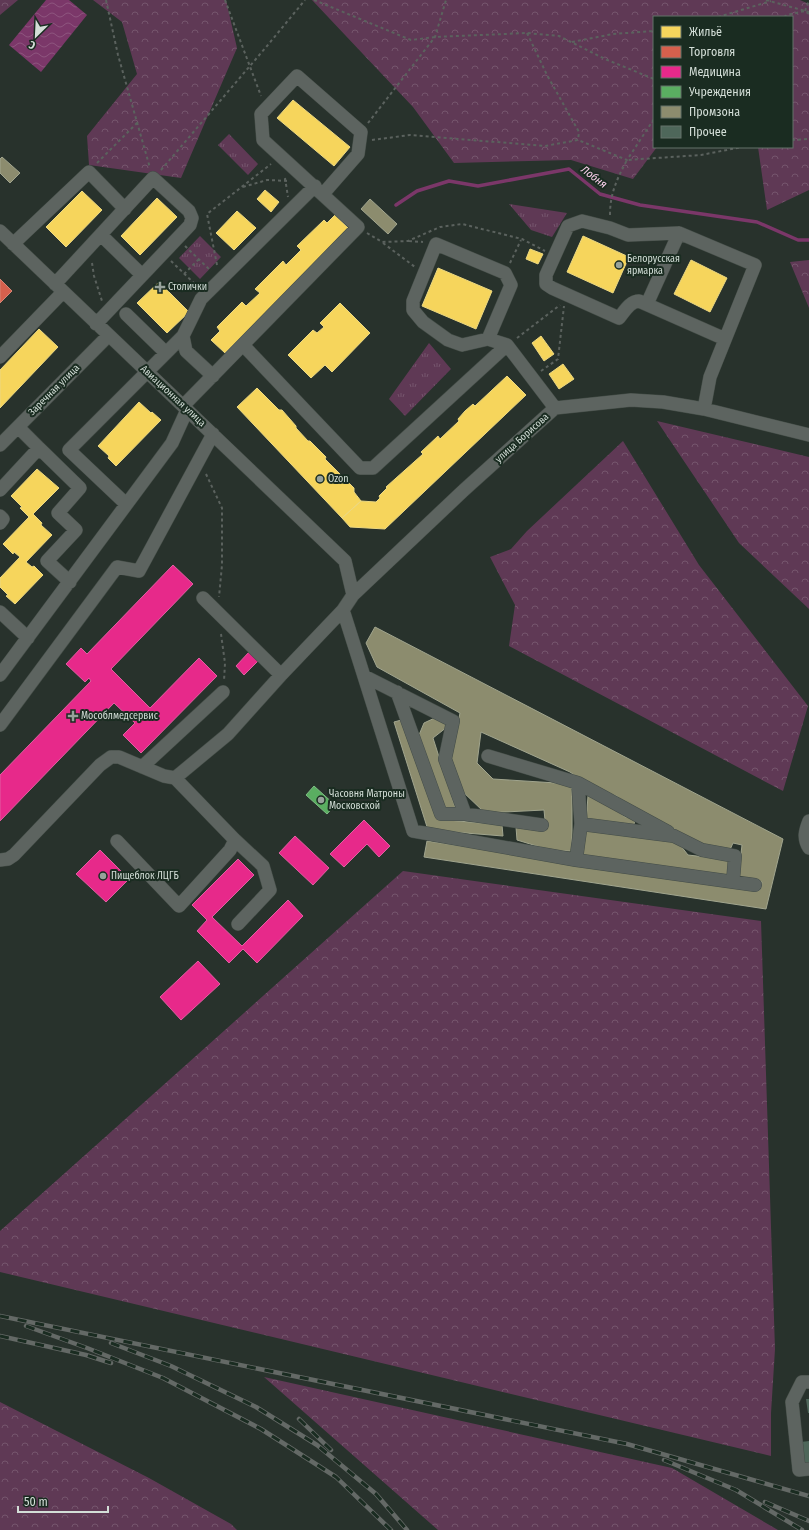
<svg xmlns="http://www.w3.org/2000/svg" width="809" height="1530" viewBox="0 0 809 1530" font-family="'Fira Sans Condensed',sans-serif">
<defs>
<pattern id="grass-tufts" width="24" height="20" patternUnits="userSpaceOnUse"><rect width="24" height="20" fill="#5f3955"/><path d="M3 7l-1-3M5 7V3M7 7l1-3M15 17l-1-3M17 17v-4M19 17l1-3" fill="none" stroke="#75556d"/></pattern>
<pattern id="forest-crowns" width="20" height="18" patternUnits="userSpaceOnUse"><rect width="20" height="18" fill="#5f3955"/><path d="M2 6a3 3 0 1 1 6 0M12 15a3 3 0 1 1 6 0" fill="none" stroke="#75556d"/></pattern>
<pattern id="water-waves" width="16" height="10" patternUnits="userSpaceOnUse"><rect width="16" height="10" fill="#7b3769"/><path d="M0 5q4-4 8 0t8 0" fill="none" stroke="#8d547e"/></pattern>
</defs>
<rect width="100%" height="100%" fill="#28322c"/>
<path fill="url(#grass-tufts)" d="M229,134L258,164L248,175L218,145Z
M509,204L567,213L552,237L531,230Z
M200,236L221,257L200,279L179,258Z
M429,343L451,369L405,416L389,399Z"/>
<path fill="url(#forest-crowns)" d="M0,0H18L0,15Z
M93,0H226L237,48L181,178L89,165L87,136L137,74L122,22Z
M312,0H800L809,4V190L767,210L758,147H792V17H654V147H657L633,179L571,160L454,163L413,107Z
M809,260V308L790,262Z
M657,421L809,457V609L739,543Z
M623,441L699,565L808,706L783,791L509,646L515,605L490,557L511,549L527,531Z
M403,871L761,921L775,1349L771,1413V1456L0,1272V1231Z
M264,1377L672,1468L778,1530H438Z
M0,1402L149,1478L231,1524L237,1530H0Z"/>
<path fill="url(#water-waves)" d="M46,0H69L87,15L41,72L9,45Z"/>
<path fill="#f6d55c" stroke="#ecd881" d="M293,100L350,147L334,166L277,118Z
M265,190L279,202L271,212L257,199Z
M82,191L102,210L66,247L46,227Z
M157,198L177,217L140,255L121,236Z
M237,211L256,228L234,250L216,233Z
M335,215L349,229L225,353L211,340L220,331L217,327L242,302L246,306L260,293L255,289L283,261L286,265L301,250L297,246L324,220L327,223Z
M583,236L629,257L613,293L567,272Z
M530,249L543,254L538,264L526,259Z
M691,260L727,278L710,312L674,294Z
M438,268L492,291L476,329L422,306Z
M159,282L189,312L167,333L137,303Z
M340,303L370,333L332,372L325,365L311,378L288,355L313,330L317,333L324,327L320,323Z
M39,329L58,347L0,408V370Z
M541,336L554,354L544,361L532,343Z
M563,364L574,379L559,389L549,374Z
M507,376L526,395L385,529L350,527L342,518L361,501L376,502L380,498L379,496L387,488L386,487L423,454L421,452L438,436L440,439L459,421L458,419L465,411L473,404L475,406Z
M257,388L279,410H282L296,426V428L308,441H310L326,457L325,459L354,488V492L361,501L342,518L237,407Z
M139,402L151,413L152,412L161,420L116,466L108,458L109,456L98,446Z
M37,469L59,488L33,514L42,523L41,525L52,535L26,562L32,567L34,566L43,575L15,604L6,596L8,595L0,587V578L20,557L14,552L13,554L3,544L29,517L20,508L22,507L11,496Z"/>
<path fill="#d6604d" stroke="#d58676" d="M0,279L12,291L0,303Z"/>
<path fill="#e7298a" stroke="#e15fa1" d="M173,565L193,584L111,669L150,708L199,658L217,676L141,753L123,735L135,723L114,703L0,821V775L91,681L89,678L85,682L66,664L81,648L87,654Z
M249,652L258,661L244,675L236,666Z
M364,820L390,846L379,857L367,844L344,867L330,854Z
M295,836L329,868L313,885L279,853Z
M100,850L129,879L106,902L76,874Z
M238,859L254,875L212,917L242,946L288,900L303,916L257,963L243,949L229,963L197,931L207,920L192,905Z
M198,961L220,984L181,1020L160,997Z"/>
<path fill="#5aae61" stroke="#7ebc84" d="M314,786L335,805L327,814L306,795Z"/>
<path fill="#8c8c6e" stroke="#a1a58e" d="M2,157L20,173L10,183L0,173V159Z
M370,199L397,224L388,234L361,209Z
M375,627L783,839L766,909L424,857L427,841L760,890L762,882L738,879L742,845L733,843L729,852L706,847L634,811L617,796L592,788L570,772L481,732L477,763L493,779L572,784V851H553L517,840L516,827L546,830L544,810L485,813L461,790L450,760L460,713L377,667L366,643Z
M439,716L447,727L433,738L455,807L446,810L419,735L424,723Z
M405,719L437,819L502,825L503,836L428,830L394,722Z
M588,796L606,802L625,817H635L634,825L586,822Z
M585,829L677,841L688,855L731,860L729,877L581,858Z"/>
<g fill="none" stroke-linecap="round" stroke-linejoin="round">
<path stroke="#7b3769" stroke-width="3.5" d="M396,205L417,191L449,181L478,186L569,169L600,194L640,205L757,222L798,240H809"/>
</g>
<path fill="#4e675a" d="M806,1399H809V1413H808Z
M809,1441V1463L804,1464L801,1442Z"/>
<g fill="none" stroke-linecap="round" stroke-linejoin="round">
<g stroke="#444d47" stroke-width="14">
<path id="minor" d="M0,231L345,561L353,595L343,610L281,675L228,734L175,778L164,776L119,757H111L100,765L14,855L8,859L0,860
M101,235L142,275
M13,244L89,172L125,209
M55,284L153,178L189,211L192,218L190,225L96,324
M647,304L679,233
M126,314L166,353
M183,336L186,351L213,376
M488,339L511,285L505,273L436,244L413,301V310L423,322L448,340L462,345L488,339L507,345L555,408
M243,345L360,468H373L507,345
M0,357L63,292
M183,406L358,227L263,140L261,114L297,76L361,132L358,154L323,194
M704,409L710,377L755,265L679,233L628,235L610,228L582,221L568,226L546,275V284L552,288L619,318C624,312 630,301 639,301L725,339
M18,427L39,448
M0,445L108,336
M0,490L39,448L80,488L58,513L76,530L47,561L70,582
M126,504L69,450L183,336L201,299L315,186
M0,516L3,519L0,523
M353,595L464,490L555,408L631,400L663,402L704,409L809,435
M203,598L281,675
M343,610L413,831L576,860L755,885
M0,612L28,638
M0,675L172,443L187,410
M364,676L453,721L445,759L465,814L542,825
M397,692L441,814H465
M0,725L117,567L139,571L213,434
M488,756L578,783
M142,767L223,692
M175,778L235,840L263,866L270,890L238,924
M809,821C805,831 803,838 809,848
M581,824L578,783L668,832
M117,841L179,906L230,850L235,840
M576,860L581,824L674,836L702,850L735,856L733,881
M809,1382H802L792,1402L799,1470L809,1469"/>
</g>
<path stroke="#5b625e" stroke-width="2" stroke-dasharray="3 3" stroke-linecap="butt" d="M106,0L118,55L150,168
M225,0L261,96
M314,0L411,40L435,37L527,33L559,36L605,59L654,79
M766,0L809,12
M805,11L809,0
M718,17L771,1
M784,17L787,15L805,11L809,14
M527,33L547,75L579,132L578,140
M572,42L613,34L654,31
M368,123L435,37L446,0
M372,140L410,135L545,146L578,140L627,160L654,119
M792,140L809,139
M97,163L137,123
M161,170L267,46L305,0
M285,178L288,197
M243,187L267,180L289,181
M610,215C610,193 617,179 627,160L701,155L742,147
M367,233L382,242L408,241L440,227L462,224L522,239L545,251
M409,241L423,242
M383,243L415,267
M185,246L211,271
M171,261L197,286
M92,263L94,276L102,301
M510,263L521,240
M217,265L207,214L271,164
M184,274L199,259
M517,338L560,305
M541,371L558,359L564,306
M206,474L222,508V565L219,597
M221,634L225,663L224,681"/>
<use href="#minor" stroke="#5d6460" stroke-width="13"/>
<g stroke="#646966" stroke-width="4.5">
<path id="rail" d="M0,1316L627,1444L809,1496
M26,1326L87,1348L163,1378L261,1429L336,1477L391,1530
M0,1336L86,1355L111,1363
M111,1343L171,1366L256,1407L317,1445L376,1494L407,1530
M299,1419L331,1450
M664,1460L736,1490L802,1530
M765,1502L809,1521"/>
</g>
<use href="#rail" stroke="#1a2c21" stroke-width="3" stroke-dasharray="9" stroke-linecap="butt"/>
</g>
<g fill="#97a29b" stroke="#1a2c21" stroke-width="1.5">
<circle cx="619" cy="265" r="4"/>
<path d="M158 281h4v4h4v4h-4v4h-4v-4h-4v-4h4z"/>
<circle cx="320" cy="479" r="4"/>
<path d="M71 710h4v4h4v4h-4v4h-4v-4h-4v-4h4z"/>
<circle cx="321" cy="800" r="4"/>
<circle cx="103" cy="876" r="4"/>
</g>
<g text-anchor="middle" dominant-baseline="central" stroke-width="4" stroke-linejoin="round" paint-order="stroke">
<g font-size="10" fill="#d3ded7" stroke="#1a2c21" text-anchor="start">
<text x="627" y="259">Белорусская<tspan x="627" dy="12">ярмарка</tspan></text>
<text x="168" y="287">Столички</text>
<text x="328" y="479">Ozon</text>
<text x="81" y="716">Мособлмедсервис</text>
<text x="329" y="794">Часовня Матроны<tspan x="329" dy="12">Московской</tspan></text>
<text x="111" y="876">Пищеблок ЛЦГБ</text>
</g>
<g font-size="10" fill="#d3ded7" stroke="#1a2c21">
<text transform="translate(54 390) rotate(-45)">Заречная улица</text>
<text transform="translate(173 396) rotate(43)">Авиационная улица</text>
<text transform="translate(522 438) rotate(-42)">улица Борисова</text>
</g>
<g font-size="11" font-style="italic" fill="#fed2ef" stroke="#1a2c21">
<text transform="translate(594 177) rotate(37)">Лобня</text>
</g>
</g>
<rect x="653" y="16" width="140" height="132" fill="#1a2c21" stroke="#64736a"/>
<rect x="661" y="26" width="20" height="12" fill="#f6d55c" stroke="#64736a"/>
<text x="689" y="36" font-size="12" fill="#d3ded7">Жильё</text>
<rect x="661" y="46" width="20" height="12" fill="#d6604d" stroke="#64736a"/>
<text x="689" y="56" font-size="12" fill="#d3ded7">Торговля</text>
<rect x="661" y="66" width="20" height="12" fill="#e7298a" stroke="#64736a"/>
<text x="689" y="76" font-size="12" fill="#d3ded7">Медицина</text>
<rect x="661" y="86" width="20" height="12" fill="#5aae61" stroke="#64736a"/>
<text x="689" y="96" font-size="12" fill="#d3ded7">Учреждения</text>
<rect x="661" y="106" width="20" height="12" fill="#8c8c6e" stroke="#64736a"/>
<text x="689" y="116" font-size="12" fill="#d3ded7">Промзона</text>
<rect x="661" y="126" width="20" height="12" fill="#4e675a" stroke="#64736a"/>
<text x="689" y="136" font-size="12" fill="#d3ded7">Прочее</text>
<g transform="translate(36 36) rotate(204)" stroke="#1a2c21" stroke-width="3" paint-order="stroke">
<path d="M0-3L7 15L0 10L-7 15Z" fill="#d3ded7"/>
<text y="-6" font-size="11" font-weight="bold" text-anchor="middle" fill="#d3ded7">С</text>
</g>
<path d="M18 1506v6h90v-6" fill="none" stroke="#d3ded7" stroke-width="2"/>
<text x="24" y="1506" font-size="12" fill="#d3ded7" stroke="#1a2c21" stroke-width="3" paint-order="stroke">50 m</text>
</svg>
